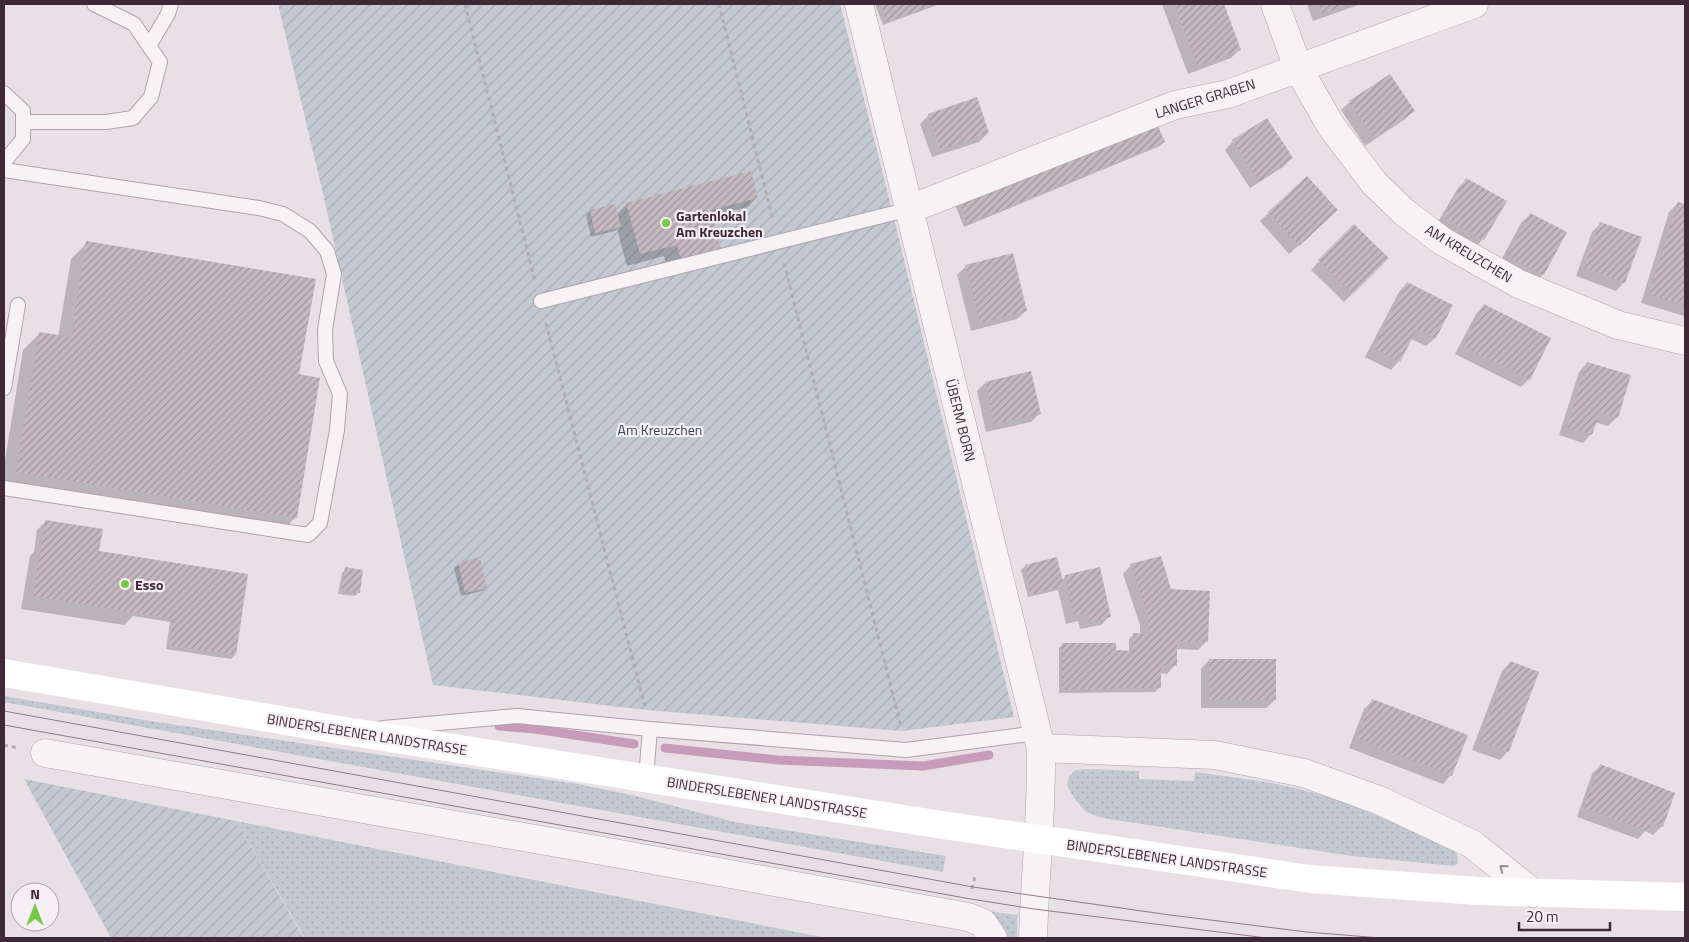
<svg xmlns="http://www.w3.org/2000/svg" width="1689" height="942" viewBox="0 0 1689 942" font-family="'Titillium Web',sans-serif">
<defs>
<pattern id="grass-dots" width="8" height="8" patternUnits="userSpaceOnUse" patternTransform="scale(1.25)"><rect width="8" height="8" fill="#c2c9d2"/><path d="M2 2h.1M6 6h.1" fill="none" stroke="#a8adb5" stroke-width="1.8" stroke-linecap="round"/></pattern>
<pattern id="garden-furrows" width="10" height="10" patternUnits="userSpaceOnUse" patternTransform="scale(1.25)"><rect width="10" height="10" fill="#c2c9d2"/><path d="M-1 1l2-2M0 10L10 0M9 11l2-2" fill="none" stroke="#a8adb5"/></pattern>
<pattern id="building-hatch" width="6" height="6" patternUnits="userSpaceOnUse" patternTransform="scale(1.25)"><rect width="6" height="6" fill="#c5b8bf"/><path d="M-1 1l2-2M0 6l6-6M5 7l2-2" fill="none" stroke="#a1969c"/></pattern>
</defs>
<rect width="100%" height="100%" fill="#e9e0e5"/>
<path fill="url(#grass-dots)" d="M4,696L144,720L578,784L636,796L735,822L946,856L943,872L4,702Z
M1090,769L1139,771V779L1194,781L1195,772C1222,776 1250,779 1277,784C1339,796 1396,824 1452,849L1457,854L1458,863L1454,866L1352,856L1102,818L1086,812L1074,798L1067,785L1069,776L1076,770Z
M236,821L827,938H305Z
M981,910L1017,915V938H997Z"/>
<path fill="url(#garden-furrows)" d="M278,4H840L893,214L1014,717L902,731L646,710L433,685L324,198Z
M24,779L236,821L304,938H111Z"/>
<path fill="#0003" d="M875,4H940L883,25Z
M1162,4H1222L1240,49L1231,58L1188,74Z
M1307,4H1361L1313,21Z
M1350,102L1414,110L1405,119L1365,146L1341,110Z
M929,115L988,133L979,142L932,157L920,124Z
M1233,141L1292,158L1283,167L1250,188L1225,150Z
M1164,142L1160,146L964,227L955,205Z
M1307,178L1328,218L1289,254L1260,221Z
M1466,180L1483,239L1475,248L1436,225L1458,188Z
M756,198L748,207L711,216L720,249L668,272L664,256L627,266L617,229L615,231L591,237L586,215L590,211L614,205L616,215L627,204Z
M1678,203L1685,206V315L1684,316L1641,303L1669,212Z
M1530,215L1543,274L1535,283L1499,264L1521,223Z
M1600,224L1624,282L1616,291L1576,276L1592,232Z
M1354,225L1387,258L1344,302L1311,270Z
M87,243L297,375L296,517L279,534L4,489V466L23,350L39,334L58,337L71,259Z
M966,266L1026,311L1017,319L971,331L957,275Z
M1407,283L1451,305L1435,338L1426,346L1411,339L1399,361L1391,370L1365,357L1399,292Z
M1484,305L1529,379L1521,387L1455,354L1476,314Z
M1587,363L1617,417L1608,426L1595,422L1591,434L1583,443L1559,435L1579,372Z
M985,383L1040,413L1031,422L986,432L977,391Z
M46,521L98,552L235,655L231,659L166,649L170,622L133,616L124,625L21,609L30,556L34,552L37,530Z
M479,559L486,587L482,591L461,596L454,568L458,564Z
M1131,565L1170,590L1207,641L1198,650L1176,649L1175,665L1167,674L1159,673V688L1155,692L1059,693V648L1063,644L1129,652V639L1133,635H1140V625L1123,574Z
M1025,566L1061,581L1066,576L1110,616L1101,625L1080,629L1078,621L1066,624L1058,590L1028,597L1021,570Z
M346,569L359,592L355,596L338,594L342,573Z
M1209,660L1275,700L1266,708H1201V669Z
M1510,663L1508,751L1500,760L1472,750L1502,671Z
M1373,700L1451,775L1443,784L1349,748L1364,709Z
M1600,766L1662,826L1653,835L1645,831L1638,839L1577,817L1592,774Z"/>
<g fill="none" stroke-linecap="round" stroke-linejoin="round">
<path stroke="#c79cba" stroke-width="9" d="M499,726L535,729L634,744
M665,748L778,760L923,766L989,755"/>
</g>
<path fill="url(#building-hatch)" d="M880,4H936L887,22Z
M1174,4H1224L1241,50L1197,66Z
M1318,4H1348L1322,14Z
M1390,74L1415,111L1374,138L1349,101Z
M977,97L989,133L940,150L928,114Z
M1267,118L1293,158L1259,181L1232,140Z
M1155,119L1165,142L968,224L958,200Z
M751,171L758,198L711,210L721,249L681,260L677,245L640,254L626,203Z
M1307,176L1338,210L1299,246L1268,212Z
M1466,178L1507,201L1484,240L1443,217Z
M1678,202L1685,204V306L1649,294Z
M615,204L621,227L595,233L590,210Z
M1530,213L1567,232L1544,275L1507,256Z
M1600,222L1642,237L1625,283L1584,268Z
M1354,224L1389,258L1353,294L1318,260Z
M86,241L316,279L299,374L320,378L297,518L16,472L39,332L71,337Z
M1013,253L1027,311L980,323L965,265Z
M1407,282L1453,305L1436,338L1417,329L1400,362L1373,348Z
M1484,304L1551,338L1530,380L1463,346Z
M1587,362L1631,375L1618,418L1600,413L1592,435L1567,427Z
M1031,371L1041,414L994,424L985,382Z
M45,520L103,529L99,551L248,574L236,655L169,645L173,619L33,596Z
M1161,556L1171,589L1210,591L1208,642L1177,641V666L1161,665V688L1062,689V643H1116V650L1133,651V633L1149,634L1148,616L1130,564Z
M480,557L487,588L465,593L458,563Z
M1057,557L1064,586L1031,594L1025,565Z
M345,567L363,570L360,593L342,590Z
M1100,567L1111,617L1089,622L1087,613L1074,616L1065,575Z
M1209,659H1276V700H1209Z
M1510,661L1539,672L1509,752L1480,741Z
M1372,699L1468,735L1452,776L1357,739Z
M1600,764L1675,793L1663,827L1651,822L1648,831L1584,808Z"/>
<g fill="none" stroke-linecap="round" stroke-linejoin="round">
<g stroke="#afa2aa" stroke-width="16">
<path id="lane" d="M149,46L168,14L171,4
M4,93L23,111V139L4,162
M23,122H106L133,118L151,97L160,62L134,24L94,4
M4,170L259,208L283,214L310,231L327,251L334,274L325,330L326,361L340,394L337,430L320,523L308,535L4,488
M541,301L910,209
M4,388L18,305
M383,728L517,716L650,729L906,750L1037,733
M646,778L650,729"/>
</g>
<g stroke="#afa2aa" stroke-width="29">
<path id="street" d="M859,4L1041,748C1042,812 1035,875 1033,938
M1275,4L1298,68L1331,126L1374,183L1404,212L1442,241L1519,284L1618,325L1685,341
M910,209L1175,105L1228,94L1474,4
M1041,748L1215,755L1304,773L1381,801L1472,844L1533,893
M45,753L603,851L968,917L983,923L993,938"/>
</g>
<path stroke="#b5aab0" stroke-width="3" stroke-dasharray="4 4" stroke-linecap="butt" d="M465,4L535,281
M719,4L773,220
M784,263L901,727
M546,323L645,707
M4,745L18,748
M972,889L975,876"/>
<use href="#lane" stroke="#f7f3f5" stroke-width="14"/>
<use href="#street" stroke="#f7f3f5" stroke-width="28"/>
<path stroke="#fff" stroke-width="28" d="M4,673L345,731L936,824L1310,879L1478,891L1685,897"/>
<path stroke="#917a88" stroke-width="1" d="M4,711L973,887L1170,915L1307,932L1381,938
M4,725L971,899L1034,909L1267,938"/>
</g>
<defs><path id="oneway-chevron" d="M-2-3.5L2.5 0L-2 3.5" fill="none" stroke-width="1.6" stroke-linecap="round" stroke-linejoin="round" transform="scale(1.25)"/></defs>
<use stroke="#9b8e96" href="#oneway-chevron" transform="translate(1503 868) rotate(-141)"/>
<g fill="#77c94a" stroke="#f6f0f4" stroke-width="2">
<circle cx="666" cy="223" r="5"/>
<circle cx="125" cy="584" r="5"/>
</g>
<g text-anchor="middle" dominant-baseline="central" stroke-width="4.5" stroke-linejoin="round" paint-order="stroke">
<g font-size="14" fill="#3f2936" stroke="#f6f0f4">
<text transform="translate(1205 98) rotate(-17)">LANGER GRABEN</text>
<text transform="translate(1469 253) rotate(31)">AM KREUZCHEN</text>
<text transform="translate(961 420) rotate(76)">ÜBERM BORN</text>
<text transform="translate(367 734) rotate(9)">BINDERSLEBENER LANDSTRASSE</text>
<text transform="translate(767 797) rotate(9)">BINDERSLEBENER LANDSTRASSE</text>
<text transform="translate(1167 858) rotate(8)">BINDERSLEBENER LANDSTRASSE</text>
</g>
<g font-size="14" font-weight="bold" fill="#3f2936" stroke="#f6f0f4" text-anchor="start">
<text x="676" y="215">Gartenlokal<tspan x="676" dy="16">Am Kreuzchen</tspan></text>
<text x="135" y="584">Esso</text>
</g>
<g font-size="14" fill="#37455a" stroke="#f6f0f4">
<text x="660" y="429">Am Kreuzchen</text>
</g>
</g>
<rect width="1689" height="942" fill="none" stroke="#3f2936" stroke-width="10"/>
<g transform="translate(35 907)"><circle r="24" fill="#f6f0f4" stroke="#ada0a8"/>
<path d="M0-4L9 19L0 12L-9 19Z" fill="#77c94a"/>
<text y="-8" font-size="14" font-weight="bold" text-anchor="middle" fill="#3f2936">N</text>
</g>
<path d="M1519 922v8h91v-8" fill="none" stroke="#3f2936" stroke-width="2.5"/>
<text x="1526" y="922" font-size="15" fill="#3f2936" stroke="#f6f0f4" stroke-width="4" paint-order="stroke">20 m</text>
</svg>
